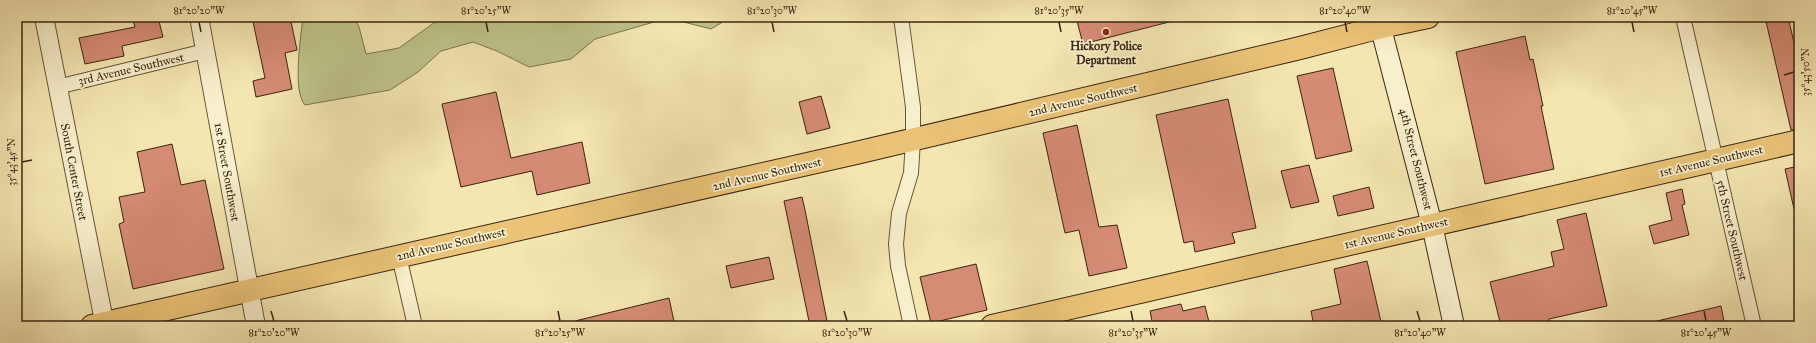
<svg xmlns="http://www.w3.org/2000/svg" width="1816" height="343" viewBox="0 0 1816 343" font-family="'IM FELL Great Primer',serif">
<rect width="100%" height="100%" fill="#f4e6b1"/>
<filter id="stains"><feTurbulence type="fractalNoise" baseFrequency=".005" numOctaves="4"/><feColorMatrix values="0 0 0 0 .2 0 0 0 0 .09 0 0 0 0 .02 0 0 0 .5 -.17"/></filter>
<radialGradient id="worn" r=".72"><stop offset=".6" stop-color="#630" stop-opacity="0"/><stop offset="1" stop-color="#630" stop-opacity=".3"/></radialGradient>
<path fill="#bdc48a" stroke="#7c744d" d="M303,17H354L359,27L366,54L399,48L442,17H727L726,20L711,29L668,18L595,39L571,59L529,67L497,51L473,42L441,51L418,72L390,90L305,105C292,91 301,36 303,17Z"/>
<path fill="#d68b75" stroke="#3a2410" d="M132,17H158L163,37L122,46L124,56L85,64L79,38L135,27Z
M252,17H290L297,50L285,53L292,89L256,97L253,81L265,78Z
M1076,17H1173V21L1083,44Z
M1765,17H1788L1799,64V129L1791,130Z
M1525,36L1530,60L1533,59L1543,106H1541L1554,169L1485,184L1456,52Z
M1333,68L1352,151L1316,159L1297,76Z
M496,92L511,158L582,142L590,183L537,195L532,171L461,187L442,104Z
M821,96L830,128L807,134L799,102Z
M1228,99L1256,228L1232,233L1235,243L1195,252L1193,241L1184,243L1156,115Z
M1077,125L1099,227L1117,225L1127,268L1089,276L1079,230L1065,233L1043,133Z
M172,144L181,185L205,180L224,269L133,289L119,224L124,222L119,197L145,192L137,152Z
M1309,165L1319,202L1291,208L1281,171Z
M1799,166V209H1794L1785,169Z
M1369,187L1374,208L1338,216L1333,196Z
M1682,189L1685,204L1682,205L1689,235L1654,244L1649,226L1672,220L1666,193Z
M802,197L805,210L828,326H810L784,201Z
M1586,213L1607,306L1549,319V322L1532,326H1501L1490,282L1554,266L1551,252L1564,249L1557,220Z
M769,257L774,279L731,288L726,266Z
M1367,261L1382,326H1314L1311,311L1341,304L1334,269Z
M976,264L987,310L931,323L920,277Z
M669,298L675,326H575V321Z
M1181,304L1183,311L1205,306L1210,326H1153L1150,311Z
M1721,306L1725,326H1657V321Z"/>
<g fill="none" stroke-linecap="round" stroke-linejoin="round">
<g stroke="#685438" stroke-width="16">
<path id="minor" d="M901,17L913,107V140L911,173L899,213L896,244L898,266L911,326
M1683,17L1754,326
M57,87L205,51
M399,256L415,326"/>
</g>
<g stroke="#685438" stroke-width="20">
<path id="tertiary" d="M44,17L105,326
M199,17L256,326"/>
</g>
<g stroke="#3a2410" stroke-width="22">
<path id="secondary" d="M1378,17L1432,225L1454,326"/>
</g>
<g stroke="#3a2410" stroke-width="24">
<path id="primary" d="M92,326L856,153L1300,48L1381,27L1428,17
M992,326L1799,141"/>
</g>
<use href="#minor" stroke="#f8efcc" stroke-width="14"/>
<use href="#tertiary" stroke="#f8efcc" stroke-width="18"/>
<use href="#secondary" stroke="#f8efcc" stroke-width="20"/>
<use href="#primary" stroke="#eac378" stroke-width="22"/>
</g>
<path fill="none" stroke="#3a2410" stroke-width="1.5" d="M199,22L201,32M486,22L488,32M772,22L774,32M1059,22L1061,32M1345,22L1347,32M1632,22L1634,32M1784,75L1794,72M22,162L32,160M271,311L274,321M558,311L560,321M844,311L847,321M1131,311L1133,321M1417,311L1420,321M1704,311L1706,321"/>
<circle fill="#8f2418" stroke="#f8efcc" stroke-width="1.5" cx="1106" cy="32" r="4"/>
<g text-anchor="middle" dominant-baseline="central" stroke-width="3.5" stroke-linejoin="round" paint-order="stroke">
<g font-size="12" font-weight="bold" fill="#3a2410" stroke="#f8efcc">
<text x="1106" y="46">Hickory Police<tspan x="1106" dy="14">Department</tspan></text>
</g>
<g font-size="12" fill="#3a2410" stroke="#f8efcc">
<text transform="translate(131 69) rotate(-13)">3rd Avenue Southwest</text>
<text transform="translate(1083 100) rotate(-13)">2nd Avenue Southwest</text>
<text transform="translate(1416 159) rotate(76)">4th Street Southwest</text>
<text transform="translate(1711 161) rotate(-13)">1st Avenue Southwest</text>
<text transform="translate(74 172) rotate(79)">South Center Street</text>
<text transform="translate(227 172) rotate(80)">1st Street Southwest</text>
<text transform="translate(767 174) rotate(-13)">2nd Avenue Southwest</text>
<text transform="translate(1732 230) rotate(77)">5th Street Southwest</text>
<text transform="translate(1396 233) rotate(-13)">1st Avenue Southwest</text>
<text transform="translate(451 244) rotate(-13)">2nd Avenue Southwest</text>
</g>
</g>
<rect width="1816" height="343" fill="none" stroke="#f4e6b1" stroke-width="44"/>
<rect x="22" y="22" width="1772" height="299" fill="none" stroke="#3a2410" stroke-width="1.5"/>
<g font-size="10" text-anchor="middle" fill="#3a2410">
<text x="199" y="14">81°20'20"W</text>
<text x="486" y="14">81°20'25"W</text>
<text x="772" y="14">81°20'30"W</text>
<text x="1059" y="14">81°20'35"W</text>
<text x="1345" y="14">81°20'40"W</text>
<text x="1632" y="14">81°20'45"W</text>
<text transform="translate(1805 72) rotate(-90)" y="4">35°43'50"N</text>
<text transform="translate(11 162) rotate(-90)" y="4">35°43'45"N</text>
<text x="274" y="336">81°20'20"W</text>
<text x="560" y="336">81°20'25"W</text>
<text x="847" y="336">81°20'30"W</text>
<text x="1133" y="336">81°20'35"W</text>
<text x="1420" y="336">81°20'40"W</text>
<text x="1706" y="336">81°20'45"W</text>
</g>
<rect width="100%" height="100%" filter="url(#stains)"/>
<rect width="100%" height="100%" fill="url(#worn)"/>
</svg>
